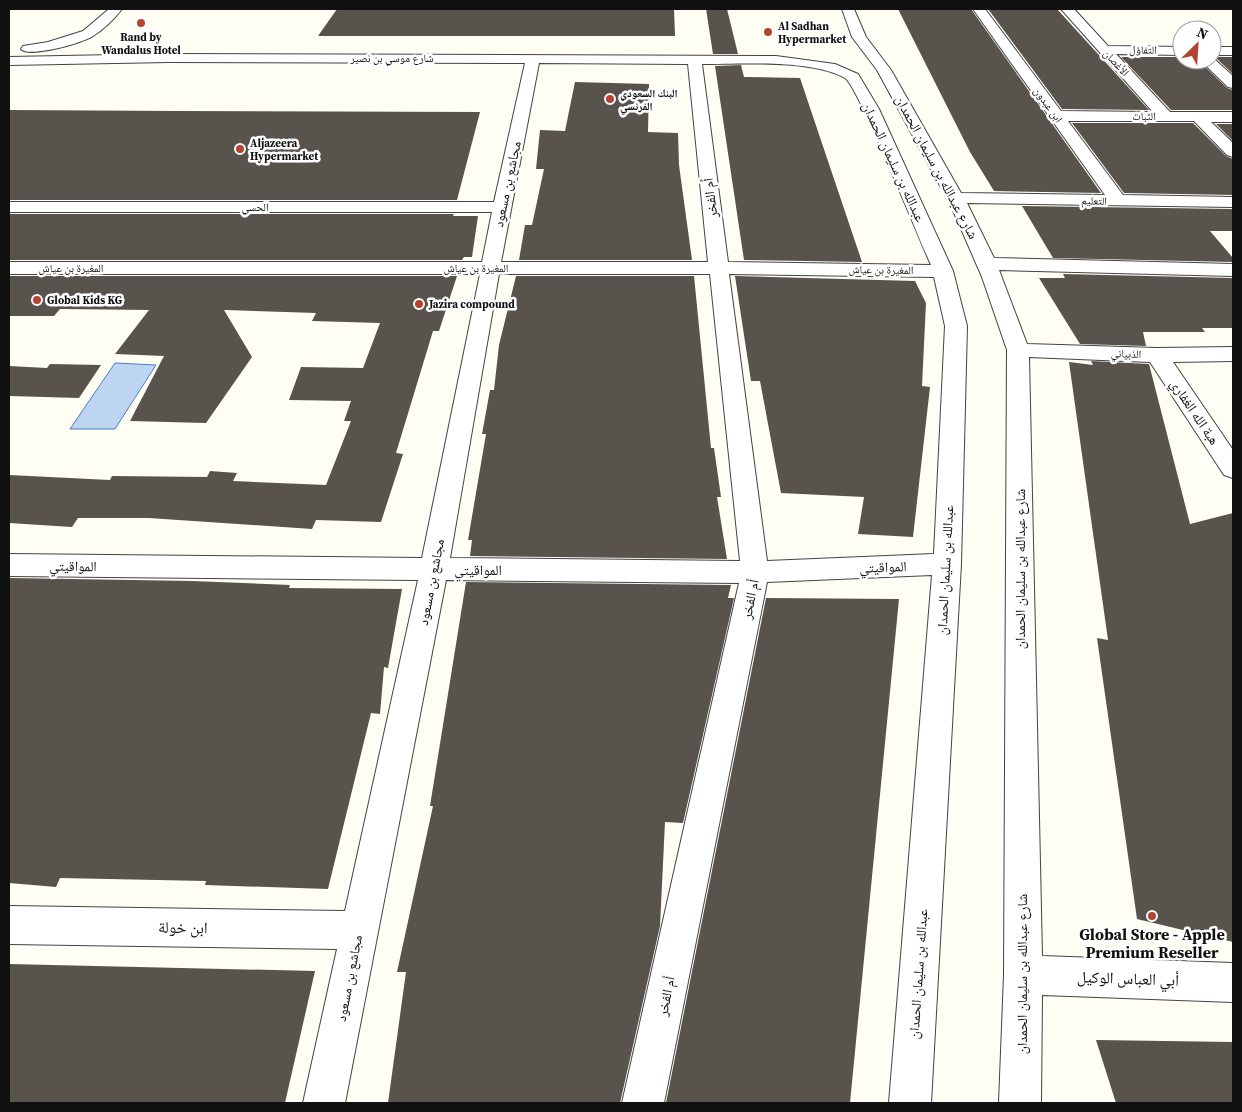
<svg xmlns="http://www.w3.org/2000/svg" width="1242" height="1112" viewBox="0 0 1242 1112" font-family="'Source Serif 4','Noto Naskh Arabic',serif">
<rect width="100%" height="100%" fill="#fefef4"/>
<path fill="#bdd5f1" stroke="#4a7ec2" d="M115,363L156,365L115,429H70Z"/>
<path fill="#58534d" d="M337,9H674L675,36H318Z
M706,9H727L738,54H713Z
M898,9H971L1101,193L994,191L970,152Z
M988,9H1057L1149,110L1062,109Z
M1121,57H1182V60H1198L1227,88L1233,90V110H1171Z
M1215,57H1233V74Z
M741,65L744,77L800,78L862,262L744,260L715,66Z
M575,82L649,84L648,132L678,133L679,165L692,260H519L525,225H532L544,169H536L540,130L565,131Z
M9,110L176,111L480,112L457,200H9Z
M1072,123H1193L1226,156L1233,159V195L1124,193Z
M1216,124H1233V141Z
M1022,206L1233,209V231H1210L1233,258V262L1053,258Z
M9,214H454L453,216H478L472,257H464L462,260H9Z
M1063,274L1233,278V328H1202L1205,332H1143L1146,346L1080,344L1039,278H1065Z
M9,276H457L439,331H433L396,453L403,454L381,522L316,520L312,529L149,518H78L72,527L9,523V475L110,480L112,476L207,477L210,471L237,473L233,481L326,485L351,421H344L351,401L289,400L301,367L363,368L380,323L312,321L316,313L224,310L252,357L206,423L130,421L164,356L115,354L149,310L60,309L54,316H9Z
M516,276H694L711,448H714L721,497H717L727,559L470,556L472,540H468L486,434H482L490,390H494L499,345Z
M735,276L915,281L926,303L922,386L930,387L913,537L858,534L864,497L781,493L760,381H751Z
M1091,361L1149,364L1190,524L1233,513V942L1137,919L1097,638L1108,640L1069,362L1093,365Z
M50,364L101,365L79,398L9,396V366L47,368Z
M9,578L192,581L290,585L289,588L402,589L388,668L384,667L380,714L371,713L328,889L205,885L206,881L60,878L56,887L9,883Z
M466,582L731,585L728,598H734L683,823L665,822L660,926L620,1103H388L406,972H397L433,806H430Z
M766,598L899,599L850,1103H666Z
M9,964L315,971L285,1103H9Z
M1096,1040L1233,1042V1103H1116Z"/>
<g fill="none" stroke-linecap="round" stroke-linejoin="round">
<g stroke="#434343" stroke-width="2">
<path id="minor" d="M109,9H122C115,18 103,30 93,36C83,43 29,58 21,49L23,46L48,42L83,31Z
M842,9H854L866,37L891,70L961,193L1105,195L973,9H985L1061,111L1153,112L1061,9H1074L1108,46L1182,47V55L1116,54L1170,112H1233V122H1211L1233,143V157L1227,155L1194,121H1068L1123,195L1233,197V207L967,203L994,258L1233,264V276L999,270L1027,344L1157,348L1233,347V361L1173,362L1233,450V478L1224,475L1150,362L1029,357L1042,956L1233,963V1002L1042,995L1041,1103H999L1004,975L1007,350L982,277L951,206L877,70L852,37Z
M1212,47H1233V55H1212Z
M169,54L776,56L835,64L858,74L879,109L953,271L967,326L961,564L931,1103H889L932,575L767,582L664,1103H622L739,583L446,580L345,1103H303L337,949L9,944V906L345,911L418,580L9,576V554L422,558L480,274H9V262H482L492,212H9V202H494L525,63L169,62L9,65V57ZM539,63L688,64L708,262H501ZM702,64C740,64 811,59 845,78C858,86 919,239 931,265L728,262ZM499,274H710L740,561L450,558ZM729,274L934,277L945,326L934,554L767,561Z
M1212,57L1233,76V88L1228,87L1200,60H1212Z"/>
</g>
<use href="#minor" fill="#fff" fill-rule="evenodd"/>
</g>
<g fill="#b44334" stroke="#fff" stroke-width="2">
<circle cx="141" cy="23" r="5"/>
<circle cx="768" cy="32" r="5"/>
<circle cx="610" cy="99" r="5"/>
<circle cx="240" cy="149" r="5"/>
<circle cx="37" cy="300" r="5"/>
<circle cx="419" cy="304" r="5"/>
<circle cx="1152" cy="916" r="5"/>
</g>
<g text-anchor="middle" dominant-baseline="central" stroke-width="5" stroke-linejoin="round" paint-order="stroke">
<g font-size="11" font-weight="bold" fill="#101010" stroke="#fff" text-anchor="start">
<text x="778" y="26">Al Sadhan<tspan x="778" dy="13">Hypermarket</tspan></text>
<text x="141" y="37" text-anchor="middle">Rand by<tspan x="141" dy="13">Wandalus Hotel</tspan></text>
<text x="620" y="93">البنك السعودي<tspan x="620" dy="13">الفرنسي</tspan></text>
<text x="250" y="143">Aljazeera<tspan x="250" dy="13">Hypermarket</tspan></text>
<text x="47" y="300">Global Kids KG</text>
<text x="429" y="304">Jazira compound</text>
</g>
<g font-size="11" fill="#101010" stroke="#fff">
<text transform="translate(1143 50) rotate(1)">التفاؤل</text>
<text x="392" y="58">شارع موسي بن نصير</text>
<text transform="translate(1116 63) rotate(47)">الأغصان</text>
<text transform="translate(1048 105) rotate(54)">ابن عبدون</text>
<text x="1144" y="116">الثبات</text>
<text transform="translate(1094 201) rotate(1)">التعليم</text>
<text x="255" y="207">الحسي</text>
<text x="71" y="268">المغيرة بن عياش</text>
<text x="476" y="268">المغيرة بن عياش</text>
<text transform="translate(881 270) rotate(1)">المغيرة بن عياش</text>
<text transform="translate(1126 354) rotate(2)">الذبياني</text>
</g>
<g font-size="14" fill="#101010" stroke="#fff">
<text transform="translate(894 162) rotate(65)">عبدالله بن سليمان الحمدان</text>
<text transform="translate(937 167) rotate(62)">شارع عبدالله بن سليمان الحمدان</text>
<text transform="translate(507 184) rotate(-78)">مجاشع بن مسعود</text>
<text transform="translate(710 198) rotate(-97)">أم الفخر</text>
<text transform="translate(1195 412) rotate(56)">هبة الله الغفاري</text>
<text transform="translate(73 566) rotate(1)">المواقيتي</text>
<text transform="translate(883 567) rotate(-2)">المواقيتي</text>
<text transform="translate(1020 569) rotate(-90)">شارع عبدالله بن سليمان الحمدان</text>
<text x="478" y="570">المواقيتي</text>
<text transform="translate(945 570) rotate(-87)">عبدالله بن سليمان الحمدان</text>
<text transform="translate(431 582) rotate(-79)">مجاشع بن مسعود</text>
<text transform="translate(750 599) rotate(-78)">أم الفخر</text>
<text transform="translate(918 974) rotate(-86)">عبدالله بن سليمان الحمدان</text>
<text transform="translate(1022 974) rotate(-90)">شارع عبدالله بن سليمان الحمدان</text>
<text transform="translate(349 978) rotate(-79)">مجاشع بن مسعود</text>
<text transform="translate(666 996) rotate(-78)">أم الفخر</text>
</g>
<g font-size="16" fill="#101010" stroke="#fff">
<text transform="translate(183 927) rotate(1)">ابن خولة</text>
<text transform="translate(1128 978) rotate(2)">أبي العباس الوكيل</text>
</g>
<g font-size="16" font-weight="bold" fill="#101010" stroke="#fff">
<text x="1152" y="934">Global Store - Apple<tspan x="1152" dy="18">Premium Reseller</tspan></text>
</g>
</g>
<rect width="1242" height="1112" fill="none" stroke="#101010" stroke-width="20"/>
<g transform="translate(1197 45) rotate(25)"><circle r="24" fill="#ffffff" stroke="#9f9f9f"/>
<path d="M0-4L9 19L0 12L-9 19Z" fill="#b44334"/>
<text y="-8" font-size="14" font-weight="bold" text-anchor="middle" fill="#101010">N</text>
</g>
</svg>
